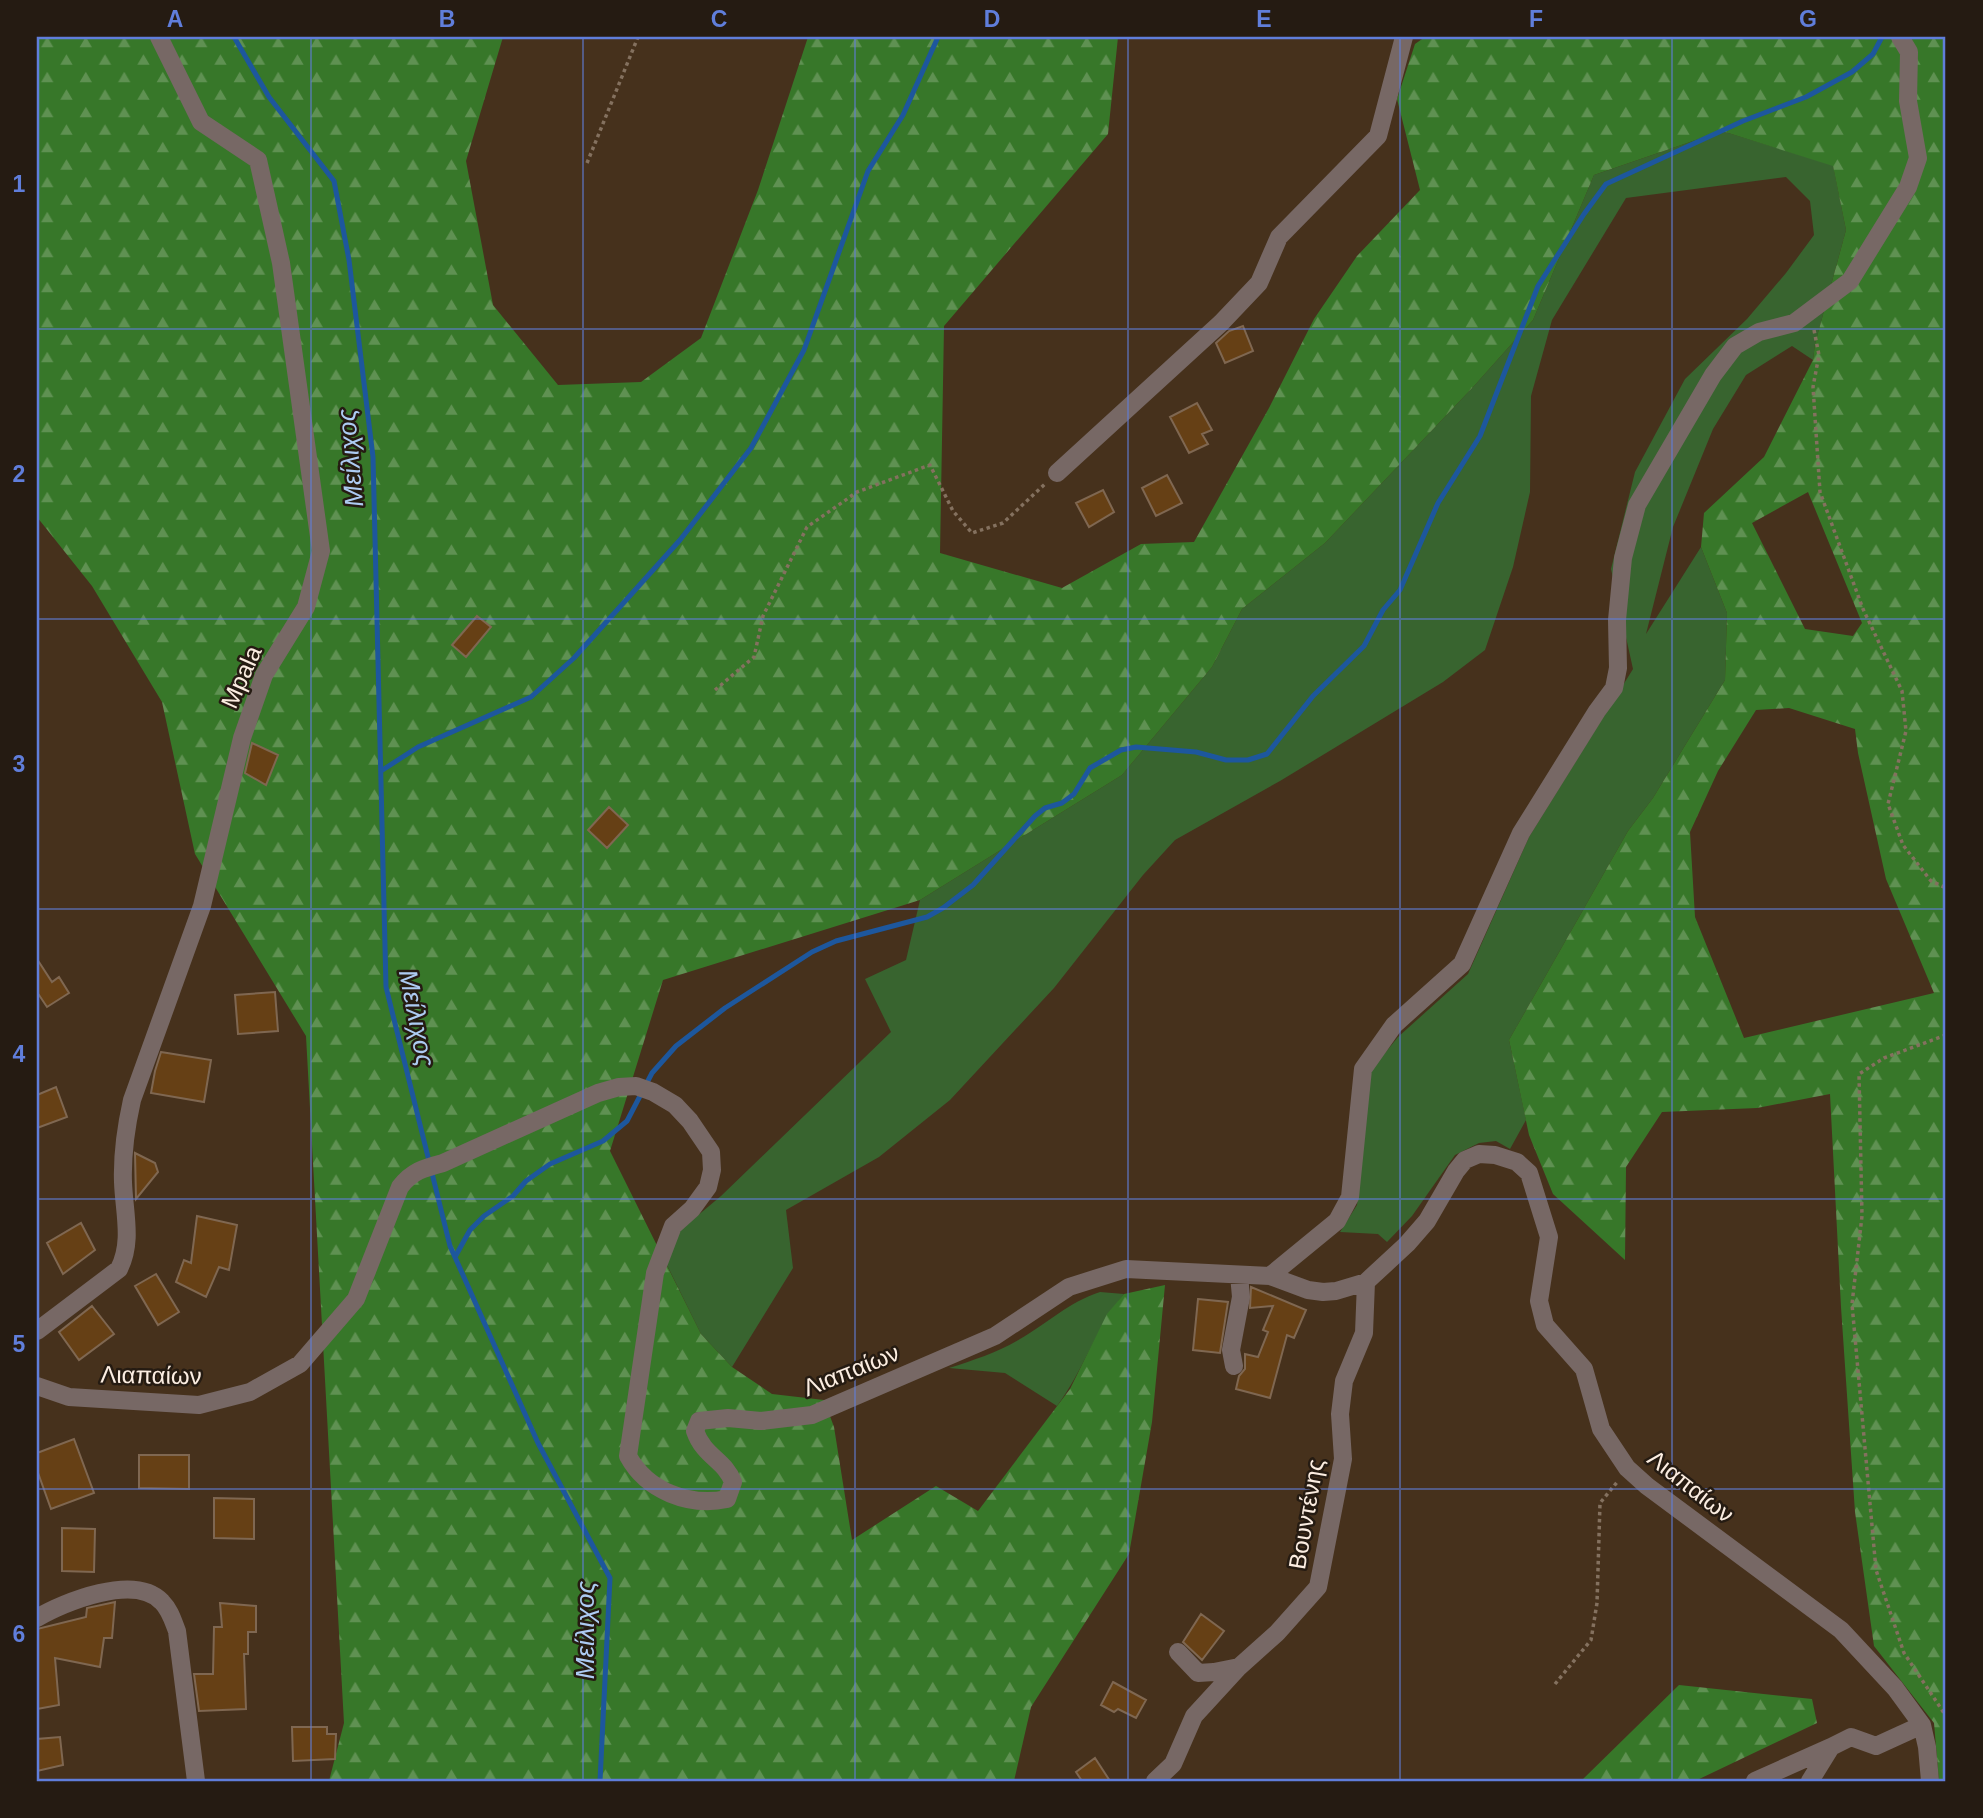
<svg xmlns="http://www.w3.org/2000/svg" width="1983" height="1818" viewBox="0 0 1983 1818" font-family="Arial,sans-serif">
<defs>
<pattern id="forest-firs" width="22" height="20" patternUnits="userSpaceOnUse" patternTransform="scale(1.75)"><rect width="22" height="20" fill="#377729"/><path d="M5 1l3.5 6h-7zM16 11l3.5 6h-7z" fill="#5f9152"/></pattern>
</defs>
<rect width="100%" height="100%" fill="#46311c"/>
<path fill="#38642f" d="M1722,131L1833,165L1846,230L1815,344L1813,360L1792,346L1746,375L1713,429L1673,527L1646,634L1701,547L1727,613L1725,680L1653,798L1628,831L1509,1040L1526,1120L1510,1149L1496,1141L1479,1143L1455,1155L1412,1216L1387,1242L1378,1234L1340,1232L1357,1205L1371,1070L1398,1037L1468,974L1529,837L1633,669L1611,569L1635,472L1685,379L1747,319L1786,273L1814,235L1810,201L1786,177L1626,198L1552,320L1531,396L1530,492L1513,567L1485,650L1443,682L1280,781L1175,840L1143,875L1054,988L950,1100L879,1157L786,1210L793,1268L732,1367L701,1334L666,1263L678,1232L721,1196L891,1032L865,979L906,960L920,900L1122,775L1212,667L1242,609L1325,543L1474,386L1533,320L1594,175Z
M1100,1292L1124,1294C1095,1329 1084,1370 1057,1406L1005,1373L949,1368C974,1360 998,1352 1020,1339C1048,1323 1069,1302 1100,1292Z"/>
<path fill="url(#forest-firs)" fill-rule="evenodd" d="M37,37H503L466,161L493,305L558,385L641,382L701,338L758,190L808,37H1118L1108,134L944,326L940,553L1062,588L1141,544L1194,542L1269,408L1314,319L1357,256L1420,190L1397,99L1415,44L1425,37H1946V1781H1939L1934,1723L1874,1646L1855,1512L1841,1307L1830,1094L1757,1108L1662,1112L1626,1167L1625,1260L1553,1194L1529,1135L1509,1040L1628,831L1653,798L1725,680L1727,613L1701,547L1704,513L1764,457L1813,360L1815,344L1846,230L1833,166L1722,131L1594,175L1533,320L1474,386L1325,543L1242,609L1212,667L1122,775L920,900L663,980L610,1151L701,1334L732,1367L772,1394L824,1400L834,1427L852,1540L936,1486L978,1511L1070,1389L1107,1314L1124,1294L1165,1285L1152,1422L1129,1554L1031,1707L1014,1781H329L344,1723L306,1036L195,854L162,702L92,586L37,517ZM1808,492L1862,623L1853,636L1805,629L1752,523ZM1789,708L1855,729L1858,753L1886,879L1934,993L1744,1038L1695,917L1690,832L1718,771L1756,710Z
M1679,1685L1812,1699L1817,1723L1695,1781H1581Z"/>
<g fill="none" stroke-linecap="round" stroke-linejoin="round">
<path stroke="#1d579d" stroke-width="5" d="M234,37L269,97L334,181L349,260L373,457L386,987L450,1246L538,1443L610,1578L600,1781
M381,771L418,747L531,697L574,658L680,540L751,448L804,350L868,171L903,115L938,37
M455,1257L470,1230L484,1216L513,1196L526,1181L550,1164L603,1141L627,1121L652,1073L676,1046L725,1008L812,952L836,941L927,917L943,908L973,885L1035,816L1045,808L1062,803L1074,794L1090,768L1121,750L1136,747L1196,752L1226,760H1248L1267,754L1313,696L1364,646L1383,610L1400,590L1438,503L1480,436L1538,286L1584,214L1606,184L1743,121L1806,97L1852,72L1873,54L1882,37"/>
</g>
<path fill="#664015" stroke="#7f6751" stroke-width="2" d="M1243,326L1253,351L1225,363L1216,343L1229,331Z
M1197,403L1212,430L1202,434L1208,444L1189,453L1170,417Z
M1167,475L1182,503L1156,516L1142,488Z
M1103,490L1114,512L1089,527L1076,503Z
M477,616L491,627L466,657L452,645Z
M252,743L278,755L266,785L245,773Z
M609,807L628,825L607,848L588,830Z
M37,959L52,982L59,977L69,993L47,1007L37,992Z
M275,992L278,1031L238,1034L235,995Z
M161,1052L211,1060L204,1102L151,1093L155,1071Z
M56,1087L67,1117L37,1128V1095Z
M135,1153L155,1163L158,1172L136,1199Z
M197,1216L237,1225L229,1270L219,1267L206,1297L176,1282L184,1260L191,1263Z
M81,1223L95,1250L63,1274L47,1243Z
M156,1274L179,1312L158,1325L135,1286Z
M1251,1287L1306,1310L1294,1338L1287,1335L1270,1398L1236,1389L1239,1376L1245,1369V1354L1258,1357L1268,1332L1263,1330L1273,1306L1250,1308Z
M1198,1299L1228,1302L1220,1353L1193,1350Z
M92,1306L114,1334L79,1360L59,1332Z
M74,1439L94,1493L51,1509L37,1470V1453Z
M139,1455H189V1489L139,1488Z
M214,1498L254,1499V1539L214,1538Z
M62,1528L95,1529L94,1572L62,1571Z
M115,1602L112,1638H104L100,1667L55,1658L59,1705L37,1709V1629L86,1617L87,1608Z
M220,1603L256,1606V1632H248V1654H244L246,1709L199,1711L194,1674H213L214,1627H222Z
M1201,1614L1224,1631L1202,1660L1183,1642Z
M1113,1682L1146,1700L1136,1718L1118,1709L1114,1712L1101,1705Z
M292,1727H327V1734H336L335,1759L293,1761Z
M60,1737L63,1765L37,1771V1739Z
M1095,1758L1110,1781H1082L1076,1772Z"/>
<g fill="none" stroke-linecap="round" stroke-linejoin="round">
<path stroke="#84715f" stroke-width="3.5" stroke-dasharray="3.5 3.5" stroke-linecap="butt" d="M587,163L638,37
M1814,330L1819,355L1813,387L1820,492L1863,609L1902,691L1906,731L1888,804L1903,845L1931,881L1946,888
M715,690L754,657L763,616L807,527L857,492L930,465L953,511L972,533L1003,523L1045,484
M1946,1035L1884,1058L1859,1074L1862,1216L1852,1304L1876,1570L1904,1653L1946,1716
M1555,1684L1591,1640L1597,1603L1600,1503L1618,1481"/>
<path stroke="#776865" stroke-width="18" d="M1057,473L1221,323L1259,283L1279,237L1378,136L1404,37
M1270,1276L1337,1221L1350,1197L1363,1069L1394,1025L1462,964L1521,833L1597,711L1614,688L1618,668L1617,620L1623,558L1637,505L1713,375L1735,346L1759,332L1794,323L1850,281L1908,187L1918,158L1908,101L1909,52L1900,37
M37,1331L119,1269C133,1242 124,1212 123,1182C122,1154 126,1127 132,1100L202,906L242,738L264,675L306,607L321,551L281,263L258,160L201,122L159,37
M1234,1366L1231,1350L1241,1297L1239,1275
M37,1386L69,1397L199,1405L250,1392L300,1364L356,1299L400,1187C412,1171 424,1168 443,1163L598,1093L619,1087L636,1086L653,1092L675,1105L690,1121L711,1152L712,1170L708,1187L692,1209L673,1226L655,1273L628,1456C647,1491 689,1507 727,1499L733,1482C725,1460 704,1457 695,1431L699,1421L728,1418L761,1421L812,1415L995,1336L1069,1287L1126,1269L1270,1276L1308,1290L1323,1292L1336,1291L1366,1282L1407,1244L1427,1221L1456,1171L1465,1160L1479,1154L1495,1155L1517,1162L1529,1173L1549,1237L1539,1301L1545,1325L1584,1369L1601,1429L1627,1468L1647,1486L1841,1630L1895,1688L1922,1725L1927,1747L1930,1781
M37,1618C64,1602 135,1573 162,1602C170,1610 173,1621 177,1631L196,1781
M1178,1652L1198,1673L1214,1672L1239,1667
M1155,1781L1173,1764L1194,1716L1239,1667L1277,1633L1318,1587L1343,1459L1340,1414L1344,1381L1364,1333L1366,1282
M1755,1781L1831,1747
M1810,1781L1831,1747L1851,1737L1876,1746L1922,1725"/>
</g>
<path fill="none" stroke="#607edb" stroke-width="2" stroke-opacity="0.55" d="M311,37V1781M583,37V1781M855,37V1781M1128,37V1781M1400,37V1781M1672,37V1781M37,329H1946M37,619H1946M37,909H1946M37,1199H1946M37,1489H1946"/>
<g text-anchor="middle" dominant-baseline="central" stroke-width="5" stroke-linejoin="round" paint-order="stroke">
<g font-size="24" fill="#fbede1" stroke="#251b12">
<text transform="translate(241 677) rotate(-66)">Mpala</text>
<text transform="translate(851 1370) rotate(-22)">Λιαπαίων</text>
<text transform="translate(151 1375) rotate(1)">Λιαπαίων</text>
<text transform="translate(1691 1486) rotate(38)">Λιαπαίων</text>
<text transform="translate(1306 1514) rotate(-80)">Βουντένης</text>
</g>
<g font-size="26" font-style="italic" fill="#adcbf2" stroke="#251b12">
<text transform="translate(350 458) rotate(-95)">Μείλιχος</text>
<text transform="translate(417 1018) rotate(79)">Μείλιχος</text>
<text transform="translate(585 1630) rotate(-90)">Μείλιχος</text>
</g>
</g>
<rect width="1983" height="1818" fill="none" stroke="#251b12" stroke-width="77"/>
<rect x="38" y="38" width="1906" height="1742" fill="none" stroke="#607edb" stroke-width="2.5"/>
<g font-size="23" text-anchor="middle" font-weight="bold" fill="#607edb">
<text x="175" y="27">A</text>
<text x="447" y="27">B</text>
<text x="719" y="27">C</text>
<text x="992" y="27">D</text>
<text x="1264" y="27">E</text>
<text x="1536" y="27">F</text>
<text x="1808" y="27">G</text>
<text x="19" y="192">1</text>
<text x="19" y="482">2</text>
<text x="19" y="772">3</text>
<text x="19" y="1062">4</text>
<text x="19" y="1352">5</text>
<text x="19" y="1642">6</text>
</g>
</svg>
